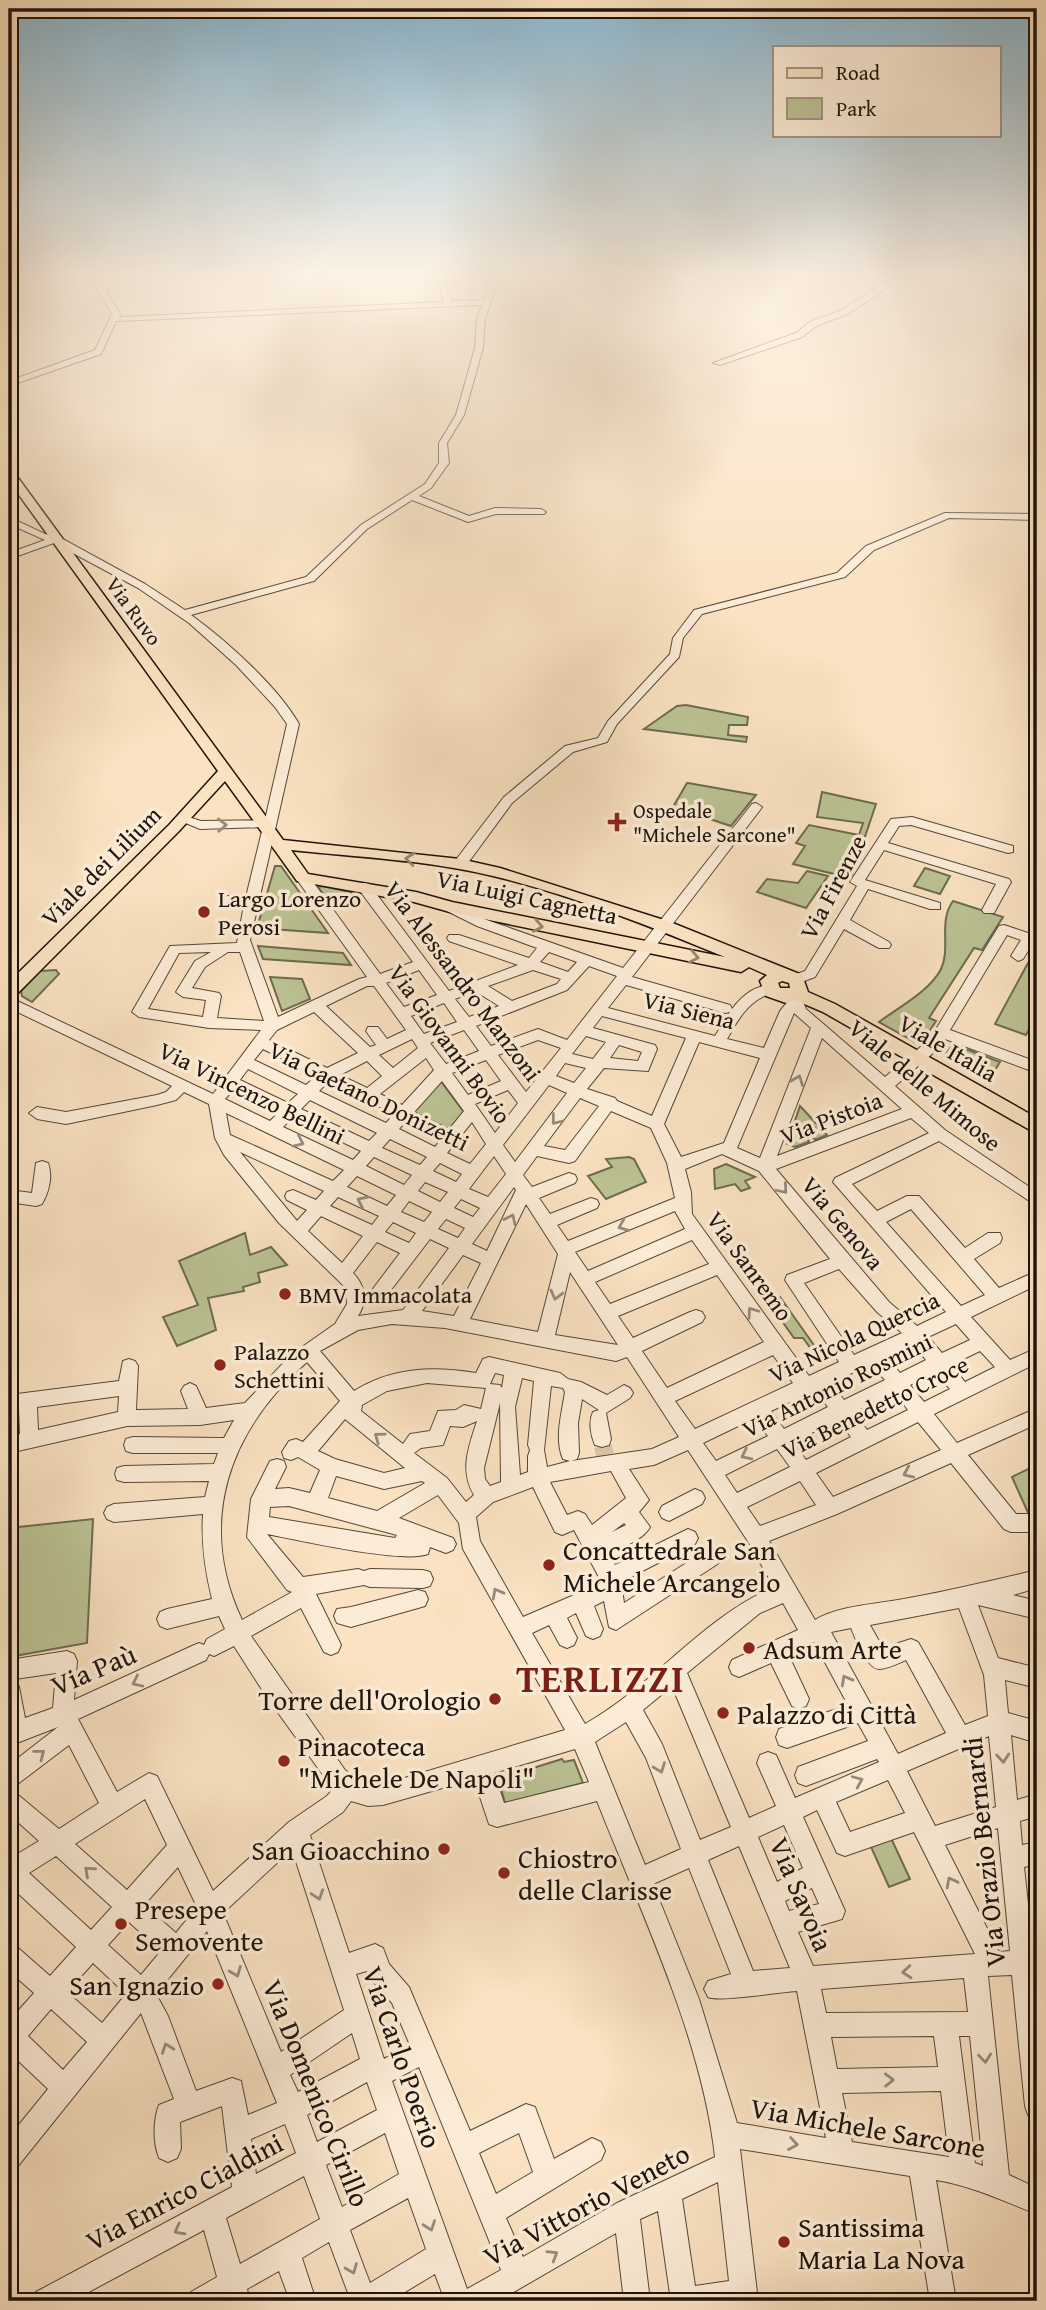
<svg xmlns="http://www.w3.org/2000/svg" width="1046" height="2310" viewBox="0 0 1046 2310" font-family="'Gentium Book Plus',serif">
<rect width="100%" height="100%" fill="#fae2c2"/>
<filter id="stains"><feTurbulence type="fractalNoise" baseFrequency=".00286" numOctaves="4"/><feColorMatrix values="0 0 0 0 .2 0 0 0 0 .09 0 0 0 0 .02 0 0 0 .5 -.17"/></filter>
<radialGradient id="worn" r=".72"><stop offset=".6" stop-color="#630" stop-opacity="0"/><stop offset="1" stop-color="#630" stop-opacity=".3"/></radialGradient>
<path fill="#bcc394" stroke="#6c6c50" stroke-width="2" d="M686,705L748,717L747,725H729L728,735L747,737L746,742L644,729L677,706Z
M687,783H688L756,795L731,826L673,807Z
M822,792L876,804L851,878L793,864L805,846L796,843L809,825L859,835L863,823L817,817Z
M275,866H281L328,933L257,928Z
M925,868L950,876L940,894L914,886Z
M807,871L828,876L806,908L757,892L767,879L798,883Z
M323,886L350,892L357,900L334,909L318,887Z
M953,901L1003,917L982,950L974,948L929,1018L936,1021L923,1041L915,1042L879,1022C899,1007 930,991 941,969C951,949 938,921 953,901Z
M258,946L343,953L351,965L263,959Z
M1028,963L1037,966V1014L1026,1035L995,1024Z
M56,970L59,974L32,1002L22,996L21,991L40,971Z
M270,977L302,979L310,999L282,1011Z
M953,1044L1000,1062L988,1081L945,1056Z
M440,1080L466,1115L452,1131L412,1111Z
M800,1106L827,1135L815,1140L811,1134L818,1131L814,1127L805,1131L809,1142L795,1147L787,1144Z
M629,1157L634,1159L646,1182L606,1199L588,1176L612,1167L606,1159Z
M726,1164L755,1177L745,1181L750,1188L741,1191L735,1184L715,1189L714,1169Z
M245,1233L250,1255L271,1247L287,1265L258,1273L260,1282L243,1287L244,1291L208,1298L216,1330L177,1346L163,1317L198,1305L179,1261Z
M780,1297L816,1348L811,1349L803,1338H794L779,1317L783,1310L775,1299Z
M1034,1466L1037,1471V1514L1029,1515L1012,1477Z
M93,1519L87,1643L9,1657V1528Z
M562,1759L564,1762L574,1760L583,1783L505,1803L499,1782L512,1778L511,1775Z
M891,1838L910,1879L889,1887L871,1847Z"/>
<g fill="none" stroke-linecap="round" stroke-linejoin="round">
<path stroke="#d9c3a7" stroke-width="18" stroke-dasharray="18 9" stroke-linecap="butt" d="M603,1446L605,1455"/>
<g stroke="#54483a" stroke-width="2">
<path id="minor" d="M89,275H97L120,314L119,317L444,302L436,275H444L451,301L484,300L492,275H500L485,319L483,348L464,415L447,443L449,463L431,488L419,496L469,516L495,508L541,509L546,512L544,514H496L468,522L412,500L367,529L314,581L191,615C226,640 278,687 299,724L250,940L278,1017L359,979L367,977L298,881V875H308L380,974L413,962L357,887L364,883L369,884L449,991L518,965L449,941L447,938L449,935H459L529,958L537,948L477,926L445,910V904L450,903L487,920L623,968L752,804L756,803L762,807L760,810L632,977L730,1005L732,1009C742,996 756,983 774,986L776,989C771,994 762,996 756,1001C743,1010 735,1025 727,1039L764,1048L780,1011L789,1000L787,995L794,990L799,992L806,1009L885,1077L930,1039L999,926L1004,925L1034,935L1036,938L1023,959L1018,961L1011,956L1021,940L1007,935L950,1030L1037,1062V1073L945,1039L940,1047L895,1086L945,1130L1037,1192V1206L939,1141L852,1184L877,1211L907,1196H919L965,1248L988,1233H1000L1002,1238L1000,1243L974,1259L999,1288L1037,1271V1285L971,1317L1010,1360L1037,1348V1363L934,1414L957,1443L1037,1408V1424L968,1455L1016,1514H1037V1532H1011L1004,1529L951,1463L837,1514L769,1541L815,1620C839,1605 880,1604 909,1598C953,1590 995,1580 1037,1570V1588L1013,1595L1037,1601V1619L978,1605L998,1658L1037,1668V1688L1005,1680L1008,1713L1037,1721V1743L1011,1735L1017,1800L1037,1794V1816L1020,1821L1022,1845L1037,1842V1864L1024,1867L1033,1950L1037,1949V2118L1028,2115L1025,2106L1012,1975L988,1976L1009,2175L1037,2188V2214C1003,2201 973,2186 936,2180L956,2301H930L910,2176L740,2149L758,2301H671L658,2211L640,2219L650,2301H624L616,2233L498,2301H445L435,2274L390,2301H351L329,2242L302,2258L316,2301H290L279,2271L247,2289L250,2301H187L191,2292L217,2277L204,2230L72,2301H32L36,2292L232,2187L222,2106L180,2122L181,2149L177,2158L168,2162L159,2158C153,2143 153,2120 159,2105L174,2099L141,2013L18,2166L9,2170V2137L48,2089L9,2052V2021L34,1993L9,1971V1943L17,1947L50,1976L76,1947L9,1885V1859L39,1841L9,1814V1765L58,1727L9,1746V1660L67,1651L74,1654L77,1661L74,1700L192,1646L199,1643L204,1645L207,1639L225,1629L219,1616L167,1629L160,1626L157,1619L160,1612L167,1609L212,1599C205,1570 201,1544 203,1514L114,1522L107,1519L104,1513L107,1507L114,1504L205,1497L209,1481L124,1482L117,1480L115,1474L117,1468L124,1466L214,1464L218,1453H133L126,1451L124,1445L126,1439L133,1437L224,1438L234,1420L200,1425L127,1426L9,1453V1437L20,1434L19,1409L9,1411V1395L119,1381L123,1361L129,1359L135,1361L138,1366L136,1410L188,1409L181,1391L184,1386L190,1383L196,1386L206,1408L245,1403L292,1354L335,1324L347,1304L346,1288L279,1223L224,1155L215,1138L209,1104L184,1092L176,1100L157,1105L66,1124L37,1119L29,1113L37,1107L66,1112L157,1095L166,1092L172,1086L9,1008V997L213,1094L261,1030L209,1028L139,1017L132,1012L170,946L237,943L244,905L226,904L219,900L226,896L246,897L263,827L200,829L176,819L182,815L201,821L265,820L287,724L275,707L236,665L189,623L138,588L54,543L9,559V553L45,540L9,524V517L45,534L59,537L145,584L185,610L306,577L361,525L425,484L439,463V443L456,415L475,348L477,319L482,305L116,321L101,354L9,386V381L95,350L112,314ZM211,952L195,961L176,992L183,997L206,1000L203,1017L148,1009L179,953ZM228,952H240L264,1021L217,1018L221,996L219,993L192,988L205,967ZM549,952L577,962L568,972L540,962ZM589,966L617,976L567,1040L538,1029L491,1046L476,1026L567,990ZM419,970L437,995L404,1007L386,983ZM533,970L561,979L557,984L512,1001L488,986ZM626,985L725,1013L730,1012L715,1036L608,1008ZM367,986H374L406,1030L387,1039L378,1027H368L366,1031L376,1045L370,1047L326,1006ZM475,991L499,1006L469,1017L455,999ZM444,1003L457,1022L424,1034L411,1016ZM314,1012L358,1053L327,1068L269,1040L277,1030ZM794,1013L811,1028L760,1158L737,1148ZM602,1016L686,1038L652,1116L617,1101L615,1098L587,1089L604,1068L648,1071L657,1049L655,1045L593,1028ZM464,1030L479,1051L446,1064L430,1043ZM586,1036L606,1042L593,1059L572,1054ZM822,1038L902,1109L777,1156ZM412,1039L418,1048L393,1068L379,1055ZM538,1040L561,1048L526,1092L498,1055ZM699,1042L760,1058L724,1143L681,1157L664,1124ZM619,1045L642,1052L638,1061L610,1058ZM263,1049L316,1076L306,1085L254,1060ZM426,1058L434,1070L402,1105L380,1094ZM486,1060L501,1081L468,1095L452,1073ZM367,1061L382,1076L367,1088L340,1075ZM565,1063L586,1068L574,1083L556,1076ZM248,1069L298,1094L288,1103L240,1080ZM442,1081L464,1111L435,1147L399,1129ZM328,1082L394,1114L386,1123L319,1091ZM549,1085L567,1093L515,1162L503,1145ZM233,1090L279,1112L270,1121L225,1099ZM508,1090L518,1103L495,1133L475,1104ZM580,1098L599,1106L565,1150L544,1146ZM310,1100L377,1133L369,1141L301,1109ZM611,1111L651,1128L667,1163L675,1198L568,1241L557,1225L597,1208L599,1204L597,1200L591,1198L550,1214L539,1198L575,1183L577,1179L575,1175L569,1173L532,1187L523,1175L537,1156L569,1163L575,1161ZM226,1113L344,1170L333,1181L230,1135ZM292,1118L361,1151L353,1160L283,1127ZM911,1118L929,1133L835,1178L833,1182L946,1312L917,1326L889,1302L776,1169ZM472,1122L486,1144L470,1164L447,1153ZM390,1139L427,1157L420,1165L382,1148ZM240,1152L324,1191L316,1200L293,1190L287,1192L285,1196L287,1200L307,1210L297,1221ZM722,1154L759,1171L830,1259L787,1275L785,1280L839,1362L809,1376L692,1214L691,1192L685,1169ZM494,1156L506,1174L488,1197L469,1189ZM374,1157L412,1175L404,1185L366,1166ZM440,1163L462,1174L456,1182L433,1171ZM357,1176L396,1195L387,1206L347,1187ZM425,1182L448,1192L440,1202L418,1191ZM514,1187L516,1190L487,1251L472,1244ZM338,1197L379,1216L372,1225L330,1206ZM461,1199L480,1208L473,1217L454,1208ZM409,1201L432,1212L424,1222L401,1212ZM526,1204L558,1254L538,1332L470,1319ZM911,1209L985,1295L961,1306L886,1222ZM675,1211L685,1229L588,1271L575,1252ZM321,1216L363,1236L342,1263L308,1231ZM446,1219L465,1228L458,1238L438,1229ZM393,1222L416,1233L409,1243L385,1232ZM430,1239L449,1248L403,1310L358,1316C368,1301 365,1285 353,1273L377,1242L400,1253L366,1298L369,1303L375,1305L381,1303ZM692,1240L709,1264L610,1304L595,1282ZM463,1255L481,1263L454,1316L422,1311ZM839,1269L877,1312L902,1333L854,1355L804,1283ZM570,1272L618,1345L555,1335ZM717,1275L764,1342L667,1388L642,1351L702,1322L705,1317L702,1312L696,1310L690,1312L633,1338L618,1316ZM392,1324L445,1328L616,1361L627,1357L679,1437L652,1449L571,1461L577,1459L579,1453L578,1423L582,1399L599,1410L593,1412C588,1422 591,1436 595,1445L602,1447L609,1445L611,1439L606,1413L630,1398L633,1393L630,1388L624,1385L607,1395L581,1382L568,1379L560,1373L489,1357L483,1359L476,1373C433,1366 392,1367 354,1391L320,1351L358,1330ZM956,1324L970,1340L942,1353L928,1337ZM913,1344L926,1360L900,1373L887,1356ZM980,1351L995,1367L965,1382L951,1365ZM773,1355L793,1383L695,1429L675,1401ZM307,1362L340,1401L303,1442L296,1439L289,1441L282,1452L284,1458L291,1460L298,1457L320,1470L310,1493L289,1488L275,1489L286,1467L284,1461L277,1459L270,1461L251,1499L247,1537L287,1590L292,1592L242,1620C196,1522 229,1430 307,1362ZM871,1364L885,1380L844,1400L831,1383ZM936,1372L950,1389L924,1402L910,1385ZM495,1373L504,1375L502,1388L500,1385L490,1384ZM522,1378L534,1381L528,1445L530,1450L528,1456V1472L520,1475L515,1407ZM427,1383L486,1388L481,1409L464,1405L456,1410L438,1411L430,1431L410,1434L403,1444L361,1411L362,1405L387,1391ZM551,1386L563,1388L565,1392C562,1412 554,1439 563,1459L570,1461L547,1467L544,1450ZM815,1390L828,1407L784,1429L771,1411ZM895,1393L908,1410L867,1430L854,1412ZM119,1396L118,1412L38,1430L37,1407ZM500,1403L501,1482L490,1486L485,1479L484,1468ZM755,1418L768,1436L716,1461L703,1443ZM345,1419L405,1468L384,1473L335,1459L318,1451ZM838,1420L851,1437L806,1460L793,1442ZM477,1421C469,1446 459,1470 474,1495L466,1502L447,1478L414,1453L421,1448L443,1445L450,1426L463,1427ZM918,1422L941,1450L833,1497L816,1473ZM777,1449L790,1467L737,1493L725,1475ZM688,1450L749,1543L774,1587C702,1618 653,1686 585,1724L532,1633L549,1625L560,1645L567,1648L574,1645L577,1638L567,1618L576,1613L586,1636L593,1639L600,1636L603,1629L594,1606L604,1601L609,1627L616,1630L719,1563L722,1557L719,1551L712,1548L705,1551L624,1603L621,1582L695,1544L698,1538L695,1532L688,1529L615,1565L606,1550L611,1552C623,1547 644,1539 650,1527L639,1512L649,1500L629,1469L654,1465ZM611,1471L626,1498L592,1525L585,1514L578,1511L567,1515L550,1482ZM336,1476L384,1489L422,1481L425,1483L377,1511L328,1498ZM800,1481L816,1505L760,1526L747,1507ZM533,1487L555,1532L562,1535L574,1530L602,1583L523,1617L480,1541L476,1517L493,1502ZM438,1495L459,1523L463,1549L565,1730L391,1782L361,1783L345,1770L251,1636L301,1608L324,1652L331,1655L338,1652L341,1645L316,1594L364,1585L370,1587L423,1588L430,1586L433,1579L430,1572L423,1570L370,1569L364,1571L358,1569L303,1577L267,1534C298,1540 403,1564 428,1554L430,1547L446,1553L453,1550L456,1544L453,1538L399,1518ZM289,1506L397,1535L395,1538L269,1517L270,1507ZM624,1523L626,1525L612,1532ZM783,1603L798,1630L732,1660L729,1667L732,1674L739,1677L771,1663L792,1706L799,1709L806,1706L809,1699L789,1656L814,1642L848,1705L779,1729L776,1737L779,1745L787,1748L858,1723L868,1741L798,1767L795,1775L798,1783L806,1786L877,1759L879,1762L795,1798L776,1755L768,1752L760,1755L757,1763L776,1806L749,1818L687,1673L760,1613ZM959,1608L984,1675L988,1716L965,1725L918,1642L911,1639L883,1648L870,1625ZM851,1628C855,1638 867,1669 879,1669C887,1669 899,1663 906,1660L946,1733L898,1754L831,1632ZM234,1646L266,1696L333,1789L327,1796L289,1822L213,1891L157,1776L149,1773L117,1792L78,1719L206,1660L209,1654L214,1656ZM56,1673L53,1708L25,1718L19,1687L15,1679ZM672,1686L731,1827L700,1840L662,1744L643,1710ZM626,1722L646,1758L681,1849L645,1865L595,1742ZM989,1736L996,1807L935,1826L907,1771ZM69,1745L99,1803L59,1829L11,1789ZM575,1749L589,1782L504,1803L494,1773ZM474,1779L489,1824L497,1827L597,1801C641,1913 702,2038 715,2157L617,2203L523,2257L506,2218L601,2160L605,2151L601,2142L592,2138L554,2159L535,2107L526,2104L470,2131L409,1987L389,1964L383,1948L375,1944L349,1953L310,1835L343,1812L351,1801L368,1806L383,1805ZM888,1780L905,1813L850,1832L836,1802ZM145,1799L167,1845L127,1890L75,1844ZM817,1810L837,1853L845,1856L914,1832L975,1954L813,1966L798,1932L842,1919L845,1911L803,1817ZM784,1825L803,1868L777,1882L758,1837ZM998,1828L1010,1951L999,1952L945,1845ZM739,1846L790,1968L753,1971L708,1860ZM292,1849L344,2010L281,2052L223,1913ZM56,1856L112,1907L91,1930L29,1873ZM178,1867L197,1907L176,1933L144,1905ZM689,1868L731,1974L708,1981L704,1989L708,1997C718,2002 780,1992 797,1991L826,2138L737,2123L699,1999L653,1884ZM812,1888L819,1904L789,1911L785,1901ZM129,1922L161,1951L141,1975L108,1945ZM207,1931L277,2103L248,2115L241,2081L232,2078L196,2091L168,2016L156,1994ZM93,1963L126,1994L102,2023L67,1992ZM367,1971L371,1979L392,2003L410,2045L384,2059L356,1974ZM964,1978L968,2012L826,2013L821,1989ZM51,2009L87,2042L63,2070L28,2036ZM352,2033L360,2059L298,2092L290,2075ZM934,2036L938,2067L837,2069L831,2037ZM959,2036H970L983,2166L975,2163ZM419,2067L501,2270L467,2289L392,2081ZM367,2082L377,2110L317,2142L307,2115ZM941,2091L949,2157L852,2142L842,2093ZM285,2124L296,2153L256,2174L251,2139ZM385,2133L399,2174L342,2207L326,2165ZM519,2133L533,2172L496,2194L479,2153ZM304,2176L320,2219L240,2264L226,2218ZM718,2182L729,2281L695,2286L682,2199ZM408,2198L426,2249L370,2283L350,2230Z
M917,275L1007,279L1015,275H1024L1008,283L927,278L902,281L890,286L848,314L816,326L802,337L720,365L713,363L796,333L810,322L842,310L884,282Z
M945,513L1037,514V520L949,518L874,550L845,577L702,614L683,638L679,657L617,724L607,742L573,752L512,803L465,867H455V861L504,797L565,746L598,738L608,721L670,654L673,638L694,610L837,573L866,546Z
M912,817L1013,846V852L1008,853L911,825L899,826L888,843L1009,879L1011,882L994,913H984L982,910L996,884L884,850L865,880L940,903V909H930L868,889L850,920L889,942L891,945L889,948H879L844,929L815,977L796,984L791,982L789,979L791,976L805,971L857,886L850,882L891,819Z
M42,1161L48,1163C53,1176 49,1192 42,1204L36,1206L9,1202V1190L32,1193L36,1163Z
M695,1489L702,1492L705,1498L702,1504L669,1521L662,1518L659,1512L662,1506Z
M418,1590L425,1592L428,1599L425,1606L418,1608L351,1627L337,1623L334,1616L337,1609L351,1607Z"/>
</g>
<g stroke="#1d140c" stroke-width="3">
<path id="major" d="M9,470L13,471L283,840L460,859L500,868L670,922L802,975L808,992L835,1004L1037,1118V1134L823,1012L795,1000L786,1003L766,996L760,981L767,975L749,967L741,972L450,912L414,902L297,881L225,781L179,831L15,996L9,998V982L169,825L218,771L9,481ZM291,850C357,857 427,860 493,876C572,895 649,926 725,957L452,902L416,892L308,874ZM782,981L789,983L790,988H780L778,983Z"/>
</g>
<use href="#minor" fill="#fcecd7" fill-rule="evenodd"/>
<use href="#major" fill="#fae2c2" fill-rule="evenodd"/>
</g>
<defs><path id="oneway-chevron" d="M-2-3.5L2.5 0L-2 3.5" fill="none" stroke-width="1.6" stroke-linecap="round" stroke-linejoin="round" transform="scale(1.75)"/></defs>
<g stroke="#988b7c">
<use href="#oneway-chevron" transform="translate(222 825) rotate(-2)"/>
<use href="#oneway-chevron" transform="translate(798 1080) rotate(-69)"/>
<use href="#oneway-chevron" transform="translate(556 1120) rotate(128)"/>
<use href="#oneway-chevron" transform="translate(299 1142) rotate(25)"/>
<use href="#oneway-chevron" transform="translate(783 1189) rotate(50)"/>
<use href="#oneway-chevron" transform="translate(362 1201) rotate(-154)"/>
<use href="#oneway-chevron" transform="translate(511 1219) rotate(-64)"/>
<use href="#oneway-chevron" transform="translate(623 1226) rotate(158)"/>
<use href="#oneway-chevron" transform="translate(556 1295) rotate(104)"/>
<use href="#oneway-chevron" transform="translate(752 1312) rotate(-126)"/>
<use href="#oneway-chevron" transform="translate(379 1437) rotate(-144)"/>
<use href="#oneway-chevron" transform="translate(746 1455) rotate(154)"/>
<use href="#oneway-chevron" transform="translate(908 1473) rotate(156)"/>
<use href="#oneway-chevron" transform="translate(497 1593) rotate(-119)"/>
<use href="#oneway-chevron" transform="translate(846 1680) rotate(-119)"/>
<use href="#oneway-chevron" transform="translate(137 1682) rotate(155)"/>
<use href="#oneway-chevron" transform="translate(40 1754) rotate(-38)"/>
<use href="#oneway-chevron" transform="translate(1003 1758) rotate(85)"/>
<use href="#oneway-chevron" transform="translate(660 1768) rotate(69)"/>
<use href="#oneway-chevron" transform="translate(858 1781) rotate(-23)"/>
<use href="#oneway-chevron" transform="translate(89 1871) rotate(-138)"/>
<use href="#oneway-chevron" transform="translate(951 1882) rotate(-117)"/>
<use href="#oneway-chevron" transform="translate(318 1895) rotate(72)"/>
<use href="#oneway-chevron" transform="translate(236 1972) rotate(68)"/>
<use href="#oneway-chevron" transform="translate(907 1972) rotate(175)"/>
<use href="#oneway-chevron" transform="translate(167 2048) rotate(-110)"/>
<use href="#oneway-chevron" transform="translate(985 2058) rotate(84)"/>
<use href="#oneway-chevron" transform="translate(889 2080) rotate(-1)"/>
<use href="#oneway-chevron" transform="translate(793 2144) rotate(9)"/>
<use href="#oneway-chevron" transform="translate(430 2226) rotate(70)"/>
<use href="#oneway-chevron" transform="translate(179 2230) rotate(152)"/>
<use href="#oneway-chevron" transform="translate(553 2255) rotate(-31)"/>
<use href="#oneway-chevron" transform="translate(352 2269) rotate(69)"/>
</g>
<g stroke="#978570">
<use href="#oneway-chevron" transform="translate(410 859) rotate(-174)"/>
<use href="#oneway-chevron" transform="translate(538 926) rotate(12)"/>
<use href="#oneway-chevron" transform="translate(694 957) rotate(11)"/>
</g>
<linearGradient id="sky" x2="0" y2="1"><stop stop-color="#8ab8d2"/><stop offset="0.46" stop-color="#fdf2e4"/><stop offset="1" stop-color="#fdf2e4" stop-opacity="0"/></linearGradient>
<rect width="1046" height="598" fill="url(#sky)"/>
<g fill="#8f2418" stroke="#fcecd7" stroke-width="2.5">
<path d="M613.5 811.5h7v7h7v7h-7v7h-7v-7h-7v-7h7z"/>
<circle cx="204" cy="912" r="7"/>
<circle cx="285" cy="1294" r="7"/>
<circle cx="220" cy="1365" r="7"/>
<circle cx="549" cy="1565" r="7"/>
<circle cx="749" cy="1648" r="7"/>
<circle cx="495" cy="1699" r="7"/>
<circle cx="723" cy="1713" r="7"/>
<circle cx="284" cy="1761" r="7"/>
<circle cx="444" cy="1849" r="7"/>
<circle cx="504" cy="1873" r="7"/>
<circle cx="121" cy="1924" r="7"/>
<circle cx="218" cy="1984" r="7"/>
<circle cx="784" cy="2242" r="7"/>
</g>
<g text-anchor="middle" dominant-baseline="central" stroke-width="7" stroke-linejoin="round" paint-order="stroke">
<g font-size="21" fill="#1d140c" stroke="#fcecd7">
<text transform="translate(134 611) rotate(54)">Via Ruvo</text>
</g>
<g font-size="21" fill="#1d140c" stroke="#fcecd7" text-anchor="start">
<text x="633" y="810">Ospedale<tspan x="633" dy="24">"Michele Sarcone"</tspan></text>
</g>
<g font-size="24" fill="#1d140c" stroke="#fcecd7">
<text transform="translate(101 866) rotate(-45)">Viale dei Lilium</text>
<text transform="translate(833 887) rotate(-62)">Via Firenze</text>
<text transform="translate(527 897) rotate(12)">Via Luigi Cagnetta</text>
<text transform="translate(463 981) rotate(53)">Via Alessandro Manzoni</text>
<text transform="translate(689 1010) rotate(14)">Via Siena</text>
<text transform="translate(450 1044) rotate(54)">Via Giovanni Bovio</text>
<text transform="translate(948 1048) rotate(30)">Viale Italia</text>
<text transform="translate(925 1085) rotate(40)">Viale delle Mimose</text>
<text transform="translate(252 1093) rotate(26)">Via Vincenzo Bellini</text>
<text transform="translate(369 1096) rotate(26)">Via Gaetano Donizetti</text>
<text transform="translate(831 1118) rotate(-21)">Via Pistoia</text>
<text transform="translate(843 1223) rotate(50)">Via Genova</text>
<text transform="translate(750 1266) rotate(54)">Via Sanremo</text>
<text transform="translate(854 1337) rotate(-25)">Via Nicola Quercia</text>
<text transform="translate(837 1385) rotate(-26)">Via Antonio Rosmini</text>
<text transform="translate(875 1407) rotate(-26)">Via Benedetto Croce</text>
</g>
<g font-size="24" fill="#1d140c" stroke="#fcecd7" text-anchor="start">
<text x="218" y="898">Largo Lorenzo<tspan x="218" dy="28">Perosi</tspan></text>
<text x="299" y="1294">BMV Immacolata</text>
<text x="234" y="1351">Palazzo<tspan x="234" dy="28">Schettini</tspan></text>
</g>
<g font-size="28" fill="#1d140c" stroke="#fcecd7" text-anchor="start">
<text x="563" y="1549">Concattedrale San<tspan x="563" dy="32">Michele Arcangelo</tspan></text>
<text x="763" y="1648">Adsum Arte</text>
<text x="481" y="1699" text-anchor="end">Torre dell'Orologio</text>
<text x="737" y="1713">Palazzo di Città</text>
<text x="298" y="1745">Pinacoteca<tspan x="298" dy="32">"Michele De Napoli"</tspan></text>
<text x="430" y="1849" text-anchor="end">San Gioacchino</text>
<text x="518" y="1857">Chiostro<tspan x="518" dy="32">delle Clarisse</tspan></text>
<text x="135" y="1908">Presepe<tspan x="135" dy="32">Semovente</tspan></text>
<text x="204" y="1984" text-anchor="end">San Ignazio</text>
<text x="798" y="2226">Santissima<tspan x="798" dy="32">Maria La Nova</tspan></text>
</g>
<g font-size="28" fill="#1d140c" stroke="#fcecd7">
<text transform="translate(93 1669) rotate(-23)">Via Paù</text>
<text transform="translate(983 1852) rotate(-96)">Via Orazio Bernardi</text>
<text transform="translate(802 1894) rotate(67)">Via Savoia</text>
<text transform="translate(403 2057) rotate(71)">Via Carlo Poerio</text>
<text transform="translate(317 2093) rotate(68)">Via Domenico Cirillo</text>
<text transform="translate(868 2127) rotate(10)">Via Michele Sarcone</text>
<text transform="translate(184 2191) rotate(-28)">Via Enrico Cialdini</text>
<text transform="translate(586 2204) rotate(-28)">Via Vittorio Veneto</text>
</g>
<g font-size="38" font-weight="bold" letter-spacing="2" fill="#7a1f14" stroke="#fcecd7">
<text x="601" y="1678">TERLIZZI</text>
</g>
</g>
<rect width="1046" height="2310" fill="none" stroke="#fae2c2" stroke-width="35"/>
<rect x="10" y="10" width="1025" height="2289" fill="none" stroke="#1d140c" stroke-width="3.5"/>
<rect x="18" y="18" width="1011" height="2275" fill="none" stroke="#1d140c" stroke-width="2"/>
<rect x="773" y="46" width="228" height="91" fill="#fcecd7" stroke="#a39686" stroke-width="2"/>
<rect x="787" y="68" width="35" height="10" fill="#fae2c2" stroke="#a39686" stroke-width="2"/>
<text x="836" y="80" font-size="21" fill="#1d140c">Road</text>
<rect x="787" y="98" width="35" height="21" fill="#bcc394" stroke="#a39686" stroke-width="2"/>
<text x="836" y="116" font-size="21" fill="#1d140c">Park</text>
<rect width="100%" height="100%" filter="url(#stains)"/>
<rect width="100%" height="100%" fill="url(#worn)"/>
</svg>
